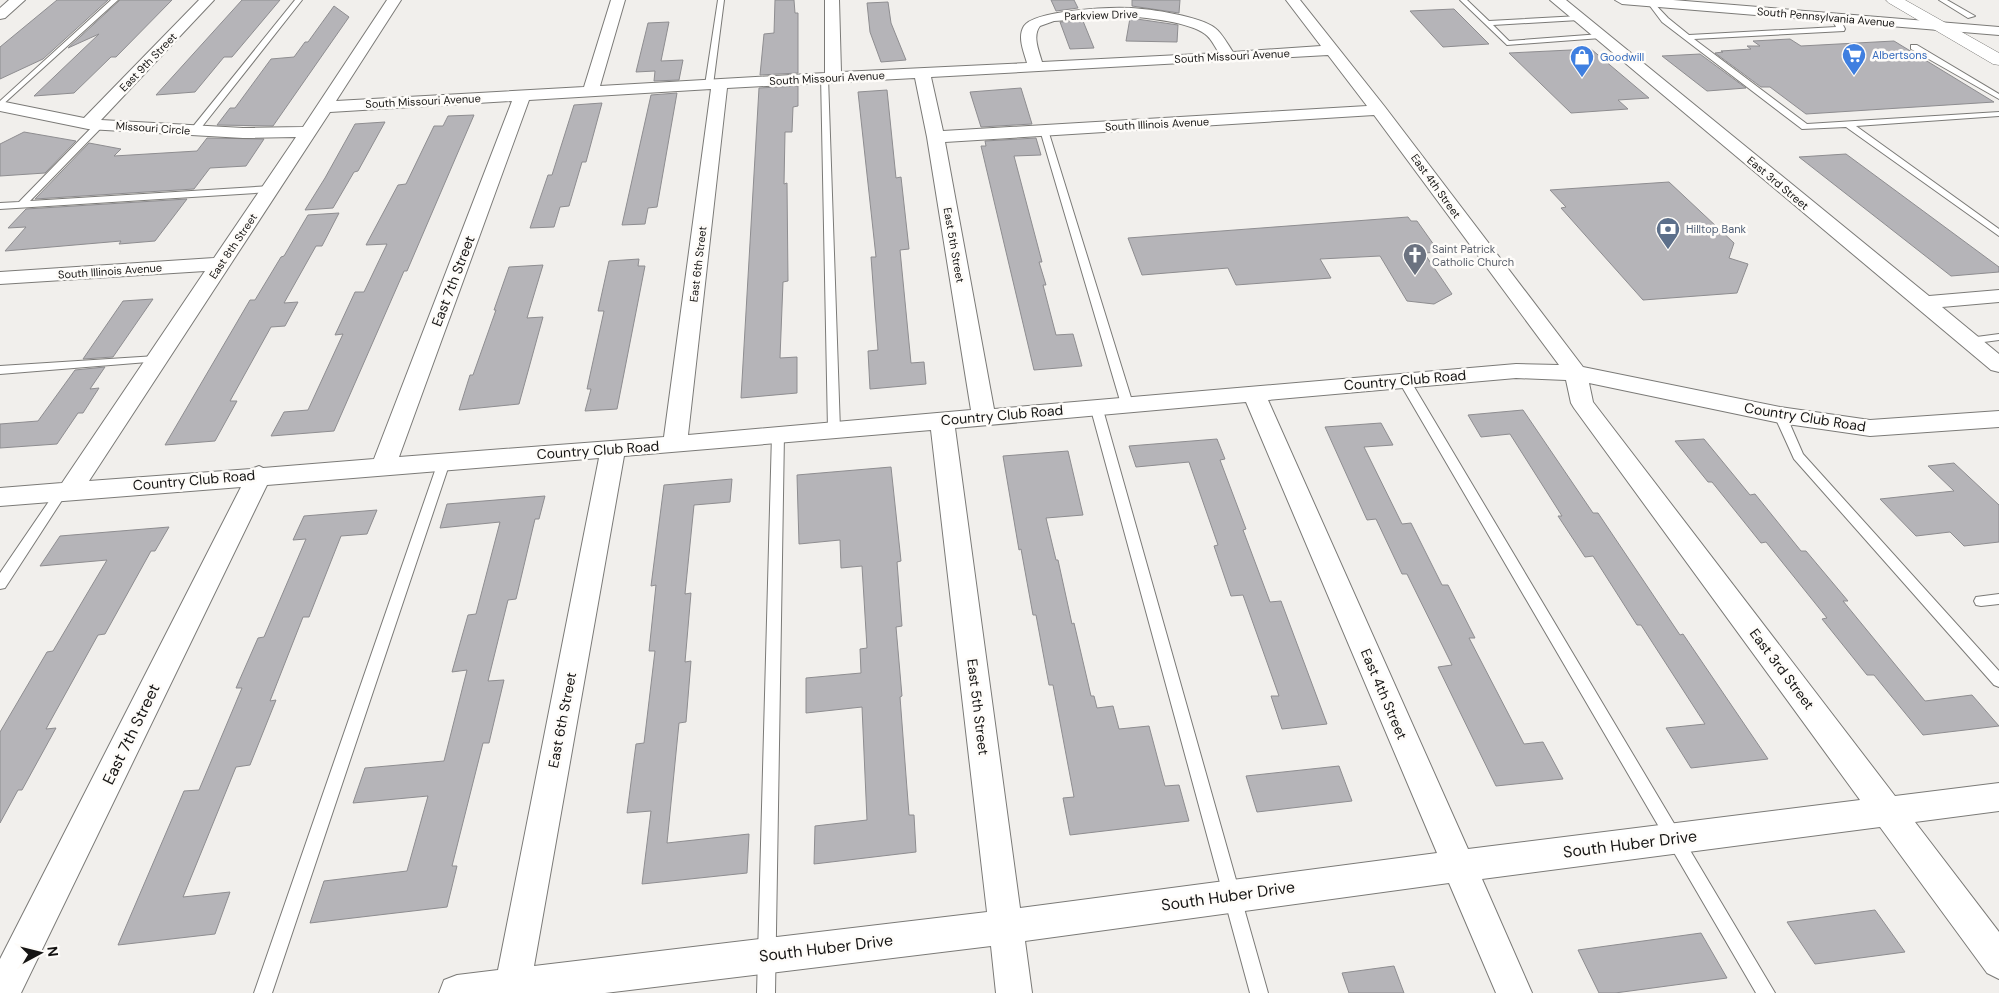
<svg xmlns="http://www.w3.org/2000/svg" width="1999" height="993" viewBox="0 0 1999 993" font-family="'DM Sans',sans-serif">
<rect width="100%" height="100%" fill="#f1efec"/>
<path fill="#b5b4b8" stroke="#8e8d90" d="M57,0H108L43,59L0,79V47Z
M120,0H172L116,57H111L74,93L34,96L99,34L68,48Z
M242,0H280L232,57H224L195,92L156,95Z
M775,0H794L795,13H798V73L760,75L764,34L774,33Z
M1051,0H1074L1078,8L1056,11Z
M1132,0H1180L1179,13L1132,6Z
M888,2L891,23L906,60L881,62L870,32L867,3Z
M334,6L349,17L273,126L217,125L230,108H235L271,59L294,57L305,42H308Z
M1454,9L1489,44L1443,47L1410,11Z
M1130,18L1178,25L1177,42L1126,41Z
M1083,21L1094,48L1070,49L1060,22Z
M669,22L661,61L683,60L679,80L654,81L655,71L636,72L648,23Z
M1790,39L1801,46L1894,41L1994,102L1806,114L1770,87H1761L1715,53L1723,52L1721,51L1751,49L1747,46H1760L1753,41Z
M1591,49L1649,98L1618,100L1628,109L1571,113L1509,53Z
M1700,54L1746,88L1707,91L1662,56Z
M798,86V106L793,107L792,132H785L784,184L787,183L788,281L783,282L780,358L797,357V393L741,398L759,88Z
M1021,88L1032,124L981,127L970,92Z
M887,90L896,178L901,177L909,249L900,250L911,363L924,362L926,384L870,389L868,351L878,350L871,257H876L858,92Z
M677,93L657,207L648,208L645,224L622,225L651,95Z
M602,103L586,162H582L569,206L560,207L554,227L530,228L548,175H552L574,105Z
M474,115L407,271H404L334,431L271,436L284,412L308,410L343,334L335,335L355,292H364L387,244L366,245L398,185L406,184L434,126H443L448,116Z
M385,122L358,171L354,172L333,208L305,210L325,178L355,124Z
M24,132L76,141L45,173L0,176V144Z
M207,138L264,139L246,166L210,168L194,189L35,199L89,143L121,149L114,156L197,151Z
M1036,138L1041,155L1014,156L1042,262H1039L1046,285H1043L1056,335L1073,334L1082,366L1034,370L981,146H986L985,141Z
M1846,154L1999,267V272L1951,276L1799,157Z
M1669,182L1734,243L1729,258L1748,264L1737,293L1643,300L1561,208L1566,207L1550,190Z
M187,199L155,241L119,244L121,241L5,251L26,227L8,228L26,209Z
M339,213L322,246H316L284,303L298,302L285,326L271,327L230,401H237L215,441L165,445L250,300H255L281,257L284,256L308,215Z
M1408,217L1411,221H1417L1439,252L1424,253L1452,294L1434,304L1407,301L1380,256L1320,259L1331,278L1236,285L1228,268L1142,275L1128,238Z
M639,259L638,266H645L617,409L585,411L591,389H587L604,311H598L609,261Z
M543,265L527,318L543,317L519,404L459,410L470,375H473L496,310H494L509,267Z
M153,299L113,357L83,359L123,301Z
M105,367L90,389L99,388L83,413H78L57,444L0,448V424L38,421L75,370Z
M1523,410L1593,513H1598L1680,635L1683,634L1768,759L1691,768L1666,728L1705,724L1641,625H1637L1593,556L1585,557L1558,516H1562L1510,434L1481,437L1468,415Z
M1381,423L1393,445L1364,447L1402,524L1411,523L1442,585H1448L1475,638H1469L1524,744L1543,742L1563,779L1496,786L1438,667L1452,665L1407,574H1402L1376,519L1367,520L1325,427Z
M1217,439L1225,459L1220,460L1246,529L1243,530L1270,602L1281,601L1327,724L1282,729L1271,696H1279L1243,595L1231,596L1214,546L1218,545L1189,462L1136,467L1129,446Z
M1704,439L1750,495L1755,494L1801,551H1806L1848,601H1843L1925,701L1972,695L1999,726L1923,735L1874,675H1867L1822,619L1827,618L1766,542L1761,543L1712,482H1708L1675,441Z
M1068,451L1083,515L1046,518L1056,560H1058L1072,624L1074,623L1091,696H1094L1097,708L1113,706L1119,729L1149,726L1165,786L1179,785L1189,821L1070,835L1063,798L1074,797L1053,685H1049L1036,615H1033L1021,549L1019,550L1003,456Z
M1954,463L1999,505V542L1964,546L1950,532L1916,536L1880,499L1954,491L1928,466Z
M891,467L901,561L897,562L902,626L896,627L902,696L900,697L909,815H914L916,852L814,864L815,826L867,820L862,707L806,713V678L861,673L860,649L867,648L862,566L841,568L840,540L799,544L797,475Z
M732,479L730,502L694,505L685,594L691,593L685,662L691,661L686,722L679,723L667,843L749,834L747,873L642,884L651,811L627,813L636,744L644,743L655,651H649L656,585L651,586L664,485Z
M545,496L539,519H535L516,599L508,600L488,681L504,680L489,743H483L452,866H457L447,907L310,923L324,881L407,871L428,796L353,803L365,768L444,761L467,670L452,672L468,615L476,614L500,522L440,528L447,504Z
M377,510L367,534L341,536L309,617H303L270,701L276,700L250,765L236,767L183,897L230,892L215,934L118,945L184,791L199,790L242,688H236L258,638L264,637L306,539L293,540L304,516Z
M169,527L155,551H151L105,634L98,635L46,729L56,728L22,790H18L0,823V732L47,652L53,651L107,560L40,566L60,536Z
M1339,766L1352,801L1257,812L1246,776Z
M1875,910L1905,952L1815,964L1787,922Z
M1701,933L1727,978L1615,993H1599L1578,950Z
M1394,966L1404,993H1349L1342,973Z"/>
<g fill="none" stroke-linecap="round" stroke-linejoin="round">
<g stroke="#7b7a77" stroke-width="2">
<path id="lane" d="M111,0H118L0,107V101Z
M295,0H302L197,133H191V129Z
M718,0H724L713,85L709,87L705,85Z
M1460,0H1467L1489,21L1579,16L1583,18L1579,20L1493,25L1509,41L1601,34L1605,36L1601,38L1507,45Z
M1651,0L1668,18L1689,35L1836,27L1831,17L1838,15L1845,29L1844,31L1694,39L1807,124L1999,112V116L1856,126L1999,229V236L1846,127L1802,129L1662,22L1647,2Z
M1939,0H1947L1975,16L1968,18Z
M1911,45H1917L1999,94V99L1911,49Z
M821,75L828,77L840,430L834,434L828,430Z
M99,122L103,125L102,127L30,201L271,186L276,189L271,192L0,209V203L19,202L96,123Z
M1041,128L1048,130L1133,404L1131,407L1127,408L1121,404L1040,130Z
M1999,334V340L1969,344L1964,341L1969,338Z
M156,356L161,359L160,361L0,374V366Z
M1404,376L1410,380L1775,993H1756L1398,380Z
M1096,402L1102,406L1268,993H1250L1090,406Z
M1780,411L1786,415L1803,454L1999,671V687L1994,685L1794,459L1774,415Z
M778,430L784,434L775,993H757L772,434Z
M444,458L450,462L272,993H254L438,462Z
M62,487L66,488L68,491L66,494L5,588L0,589V573L58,488Z
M1999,594V604L1981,606L1976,605L1974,601L1976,597Z"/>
</g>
<g stroke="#7b7a77" stroke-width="2">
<path id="street" d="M9,0H25L5,18L0,19V8Z
M199,0H214L101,120L243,128L303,127L387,0H401L336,101L584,87L611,0H625L600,86L825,73V0H839L841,72L1027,63C1024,52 1017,37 1024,26C1035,10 1111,7 1131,8C1150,9 1200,16 1215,28C1222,33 1228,45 1233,52L1321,46L1286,0H1300L1385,107L1583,367L1780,407L1870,420L1999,411V427L1870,436L1780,423L1589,383L1593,402L1895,796L1999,783V811L1915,822L1999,932V979L1987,973L1880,827L1482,879L1532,993H1496L1449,883L1025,941L1032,993H996L991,946L605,993H439L444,980L457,975L498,970L599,458L267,485L21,993H0V959L241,487L0,506V488L62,483L205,271L0,284V272L214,258L296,137L243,138L88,129L0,111V101L84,118ZM1129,16C1148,18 1189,22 1205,34C1211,38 1215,47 1219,53L1042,62C1039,51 1032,36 1040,26L1054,21ZM1328,55L1367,106L943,131L931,77ZM915,78L927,137L971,410L688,435L727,88ZM711,89L664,437L399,457L529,100ZM512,101L374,459L263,468L259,466L251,469L89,481L330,112ZM1374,115L1559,365L1516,364L994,409L945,142ZM1516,378L1566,380L1571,403L1574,408L1860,800L1468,849L1268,400ZM1246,402L1437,853L1020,908L955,428ZM931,430L987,912L534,966L624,456Z
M1550,0H1566L1929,296L1999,290V302L1942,307L1999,354V372L1991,370Z
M1615,0H1673L1999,27V35L1622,4Z"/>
</g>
<g stroke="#7b7a77" stroke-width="1">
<path id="secondary" d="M1886,0H1905L1999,53V65L1993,64L1889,3Z"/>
</g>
<use href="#lane" fill="#fff" fill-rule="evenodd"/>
<use href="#street" fill="#fff" fill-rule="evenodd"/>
<use href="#secondary" fill="#fff" fill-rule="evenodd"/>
</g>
<defs>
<g id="supermarket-pin" transform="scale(1.25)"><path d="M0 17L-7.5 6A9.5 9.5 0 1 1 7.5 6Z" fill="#3f7fe0" stroke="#fefcf9"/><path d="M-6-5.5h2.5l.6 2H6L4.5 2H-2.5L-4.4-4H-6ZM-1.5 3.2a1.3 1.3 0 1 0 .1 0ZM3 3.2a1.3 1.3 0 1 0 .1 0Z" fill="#fff"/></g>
<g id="shop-pin" transform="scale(1.25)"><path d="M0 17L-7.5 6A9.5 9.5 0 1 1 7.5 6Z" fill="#3f7fe0" stroke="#fefcf9"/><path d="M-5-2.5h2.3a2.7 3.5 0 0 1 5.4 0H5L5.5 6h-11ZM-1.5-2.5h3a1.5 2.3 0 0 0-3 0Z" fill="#fff"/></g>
<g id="bank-pin" transform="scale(1.25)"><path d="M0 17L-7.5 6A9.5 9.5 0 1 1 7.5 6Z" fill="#5c6f8a" stroke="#fefcf9"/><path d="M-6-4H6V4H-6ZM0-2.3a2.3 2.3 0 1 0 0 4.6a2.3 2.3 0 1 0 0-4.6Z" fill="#fff"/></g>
<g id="church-pin" transform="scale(1.25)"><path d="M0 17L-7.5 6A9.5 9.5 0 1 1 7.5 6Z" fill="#6b7280" stroke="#fefcf9"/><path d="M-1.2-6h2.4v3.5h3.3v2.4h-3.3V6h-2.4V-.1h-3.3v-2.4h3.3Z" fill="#fff"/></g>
</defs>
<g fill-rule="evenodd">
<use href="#supermarket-pin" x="1854" y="55"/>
<use href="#shop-pin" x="1582" y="57"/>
<use href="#bank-pin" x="1668" y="229"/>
<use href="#church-pin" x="1415" y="255"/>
</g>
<g text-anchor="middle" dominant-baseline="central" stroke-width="5" stroke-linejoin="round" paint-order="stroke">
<g font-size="11" fill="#161514" stroke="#fefcf9">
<text transform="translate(1101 15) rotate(-2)">Parkview Drive</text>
<text transform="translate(1826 17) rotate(5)">South Pennsylvania Avenue</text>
<text transform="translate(1232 56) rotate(-3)">South Missouri Avenue</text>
<text transform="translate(148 62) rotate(-46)">East 9th Street</text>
<text transform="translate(827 78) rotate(-3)">South Missouri Avenue</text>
<text transform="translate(423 101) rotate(-3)">South Missouri Avenue</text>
<text transform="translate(1157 124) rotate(-3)">South Illinois Avenue</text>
<text transform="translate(153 128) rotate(4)">Missouri Circle</text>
<text transform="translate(1778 183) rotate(40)">East 3rd Street</text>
<text transform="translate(1436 186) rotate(54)">East 4th Street</text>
<text transform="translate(954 245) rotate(80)">East 5th Street</text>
<text transform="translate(233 246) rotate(-56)">East 8th Street</text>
<text transform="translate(698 264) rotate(-83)">East 6th Street</text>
<text transform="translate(110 271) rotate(-4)">South Illinois Avenue</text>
</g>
<g font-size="11" fill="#366cbe" stroke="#fefcf9" text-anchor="start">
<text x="1872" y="55">Albertsons</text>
<text x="1600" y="57">Goodwill</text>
</g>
<g font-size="11" fill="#4e5e75" stroke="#fefcf9" text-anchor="start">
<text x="1686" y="229">Hilltop Bank</text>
</g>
<g font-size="11" fill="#5b616d" stroke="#fefcf9" text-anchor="start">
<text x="1432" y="249">Saint Patrick<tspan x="1432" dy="13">Catholic Church</tspan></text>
</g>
<g font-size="14" fill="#161514" stroke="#fefcf9">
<text transform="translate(453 281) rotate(-69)">East 7th Street</text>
<text transform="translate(1405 380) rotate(-5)">Country Club Road</text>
<text transform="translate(1002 415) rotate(-5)">Country Club Road</text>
<text transform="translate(1805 417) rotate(9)">Country Club Road</text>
<text transform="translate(598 450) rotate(-4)">Country Club Road</text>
<text transform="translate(194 480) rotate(-5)">Country Club Road</text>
<text transform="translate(1782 669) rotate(53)">East 3rd Street</text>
<text transform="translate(1384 694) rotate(67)">East 4th Street</text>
<text transform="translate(978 707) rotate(83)">East 5th Street</text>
<text transform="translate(562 720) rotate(-79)">East 6th Street</text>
</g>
<g font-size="16" fill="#161514" stroke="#fefcf9">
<text transform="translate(131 734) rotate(-64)">East 7th Street</text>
<text transform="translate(1630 844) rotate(-7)">South Huber Drive</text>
<text transform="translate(1228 896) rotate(-8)">South Huber Drive</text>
<text transform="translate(826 948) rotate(-7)">South Huber Drive</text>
</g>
</g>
<g transform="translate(40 953) rotate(83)" stroke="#fefcf9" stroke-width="4" paint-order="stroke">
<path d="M0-4L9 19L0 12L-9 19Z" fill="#161514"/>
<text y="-8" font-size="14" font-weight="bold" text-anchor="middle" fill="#161514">N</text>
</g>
</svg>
